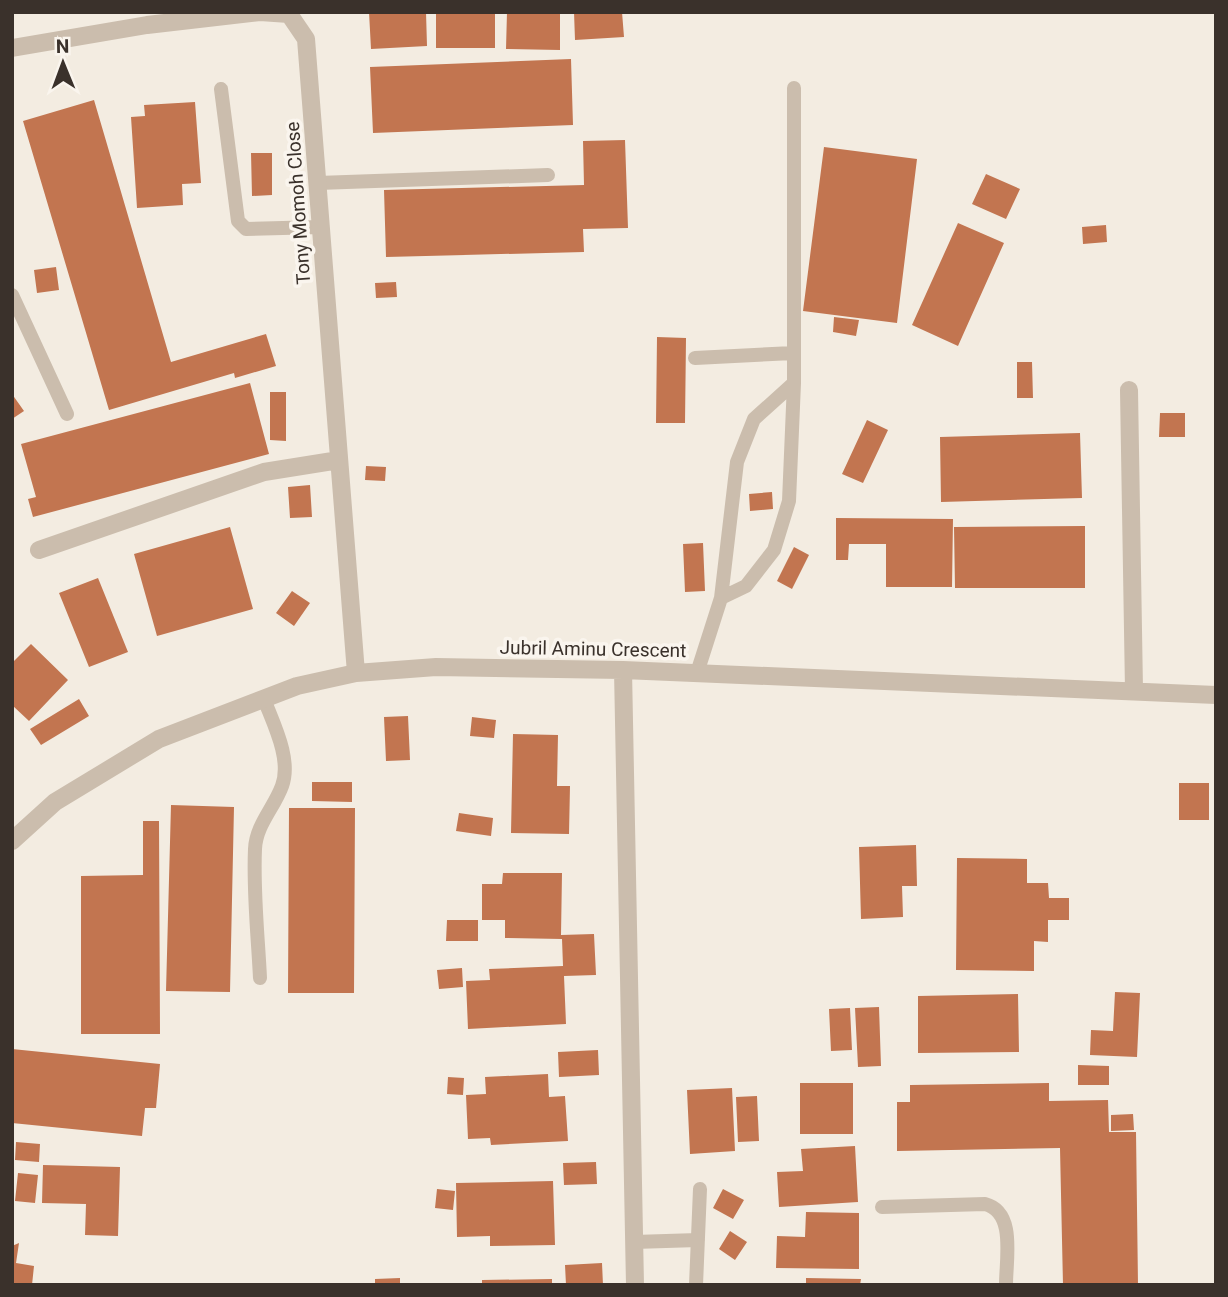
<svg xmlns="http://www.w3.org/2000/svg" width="1228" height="1297" viewBox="0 0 1228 1297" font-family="Roboto,sans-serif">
<rect width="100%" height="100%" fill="#f3ece1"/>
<path fill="#c27550" d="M369,12H426L427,46L371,49Z
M436,12H495V48H436Z
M507,12H560V50L506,49Z
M574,12H622L624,37L575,40Z
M571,59L573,125L373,133L370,67Z
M94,100L171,362L266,334L276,366L235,378L234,373L109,410L23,121Z
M195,102L201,183L182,184L183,205L137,208L131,117L145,116L144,105Z
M625,140L628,228L583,229L584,252L386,257L384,190L584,185L583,141Z
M824,147L917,159L897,323L803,311Z
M251,153H272V195L252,196Z
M986,174L1020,189L1006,219L972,204Z
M958,223L1004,243L958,346L912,325Z
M1106,225L1107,242L1083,244L1082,227Z
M56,267L59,290L37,293L34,270Z
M396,282L397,297L376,298L375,283Z
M834,317L859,320L856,336L833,332Z
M657,337L686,338L685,423H656Z
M1017,362H1032L1033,398H1017Z
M250,383L269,454L33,517L28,499L36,497L21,444Z
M270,392H286V441L270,440Z
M12,394L24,411L12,419Z
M1160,413H1185V437H1159Z
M867,420L888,430L863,483L842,474Z
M1080,433L1082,498L941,502L940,437Z
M366,466L386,467L385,481L365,480Z
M310,485L312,517L290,518L288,487Z
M772,492L773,509L750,511L749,494Z
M836,518L953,519L952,587H886V544H849L848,560H836Z
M1085,526V588H955L954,527Z
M230,527L253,609L157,636L134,554Z
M703,543L705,591L685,592L683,544Z
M794,547L809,555L792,589L777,581Z
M98,578L128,652L89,667L59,593Z
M292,591L310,603L294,626L276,613Z
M31,644L68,680L29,721L12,705V663Z
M79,699L89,716L41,745L30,729Z
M408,716L410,760L386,761L384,717Z
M472,717L496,720L494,738L470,736Z
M513,734L558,735L557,786H570L569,834L511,833Z
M312,782H352V802L312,801Z
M1179,783H1209V820H1179Z
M171,805L234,807L230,992L166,991Z
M289,808H355L354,993H288Z
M459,813L493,818L491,836L456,831Z
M143,821H159L160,1034H81V876L143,875Z
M916,845L917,886H902L903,917L861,919L859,847Z
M957,858L1027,859V883H1048L1049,898H1069V920H1048V942L1034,941V971L956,970Z
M503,873H562L561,935L594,934L596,975L564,976L566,1024L468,1029L466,981L490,980L489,969L563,966L562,939L505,938V920H482V884H502Z
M447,920H478V941H446Z
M462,968L463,987L439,989L437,970Z
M1115,992L1140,993L1137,1057L1090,1055L1091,1030L1113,1031Z
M1018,994L1019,1052L918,1053V996Z
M879,1007L881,1066L858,1067L855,1008Z
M850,1008L852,1050L831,1051L829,1009Z
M12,1049L160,1064L156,1108H145L142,1136L12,1123Z
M598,1050L599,1075L559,1077L558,1052Z
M1078,1065L1109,1066V1085H1078Z
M548,1074L549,1097L565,1096L568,1141L491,1145L490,1138L468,1139L466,1095L486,1094L485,1077Z
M448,1077L464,1078L463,1095L447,1094Z
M800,1083H853V1134H800Z
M1049,1083V1101L1108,1100L1109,1132H1136L1138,1285H1063L1060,1148L897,1151V1102H910V1085Z
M732,1088L735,1151L690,1154L687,1090Z
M757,1096L759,1141L738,1142L736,1097Z
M1133,1114L1134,1130L1111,1131V1115Z
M16,1142L40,1144L39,1162L15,1160Z
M855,1146L858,1202L779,1207L777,1172L803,1171L801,1149Z
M596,1162L597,1184L564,1185L563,1163Z
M43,1165L120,1167L118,1236L85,1235L86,1204L42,1203Z
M18,1173L38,1175L35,1203L15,1201Z
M553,1181L555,1245L490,1246V1236L457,1237L456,1183Z
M437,1189L455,1191L453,1210L435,1208Z
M723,1189L744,1200L733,1219L713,1208Z
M806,1212L859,1213V1269L776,1268L777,1236L805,1237Z
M730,1231L747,1242L735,1260L719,1249Z
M19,1243L16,1263L34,1266L32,1285H12V1246Z
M602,1263L603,1285H566L565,1265Z
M400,1278V1285H375V1279Z
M806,1278L861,1279L860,1285H806Z
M552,1279V1285H482V1280Z"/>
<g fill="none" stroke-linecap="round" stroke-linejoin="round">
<path stroke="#cbbdad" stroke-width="14" d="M221,89L238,221L246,229L321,227
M318,183L548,175
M12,295L67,414
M695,358L793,353
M721,598L746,586L774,550L789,501L794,383
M697,673L721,598L737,462L754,419L794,383V88
M260,978C258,936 253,892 255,849C256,825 274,808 282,786C292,759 273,723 264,699
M882,1207L985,1204C1016,1212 1006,1258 1006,1285
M634,1242L698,1240
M696,1285L700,1189"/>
<path stroke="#cbbdad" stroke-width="18" d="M12,48L147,25L260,12L289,14L306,39L356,673
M1129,390L1134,690
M39,550L264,472L339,460
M623,670L635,1285
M12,841L55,802L159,739L297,686L356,673L436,667L623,670L1216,695"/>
</g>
<g text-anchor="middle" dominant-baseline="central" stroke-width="7" stroke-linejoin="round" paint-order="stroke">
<g font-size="19" fill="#3a312b" stroke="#faf5ee">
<text transform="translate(298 203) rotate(-94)">Tony Momoh Close</text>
<text transform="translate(593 649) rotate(1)">Jubril Aminu Crescent</text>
</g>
</g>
<rect width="1228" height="1297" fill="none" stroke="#3a312b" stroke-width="28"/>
<g transform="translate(63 63) rotate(359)" stroke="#faf5ee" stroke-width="5" paint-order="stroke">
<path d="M0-5L12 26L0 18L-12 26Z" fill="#3a312b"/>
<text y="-10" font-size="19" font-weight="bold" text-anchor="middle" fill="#3a312b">N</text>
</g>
</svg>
